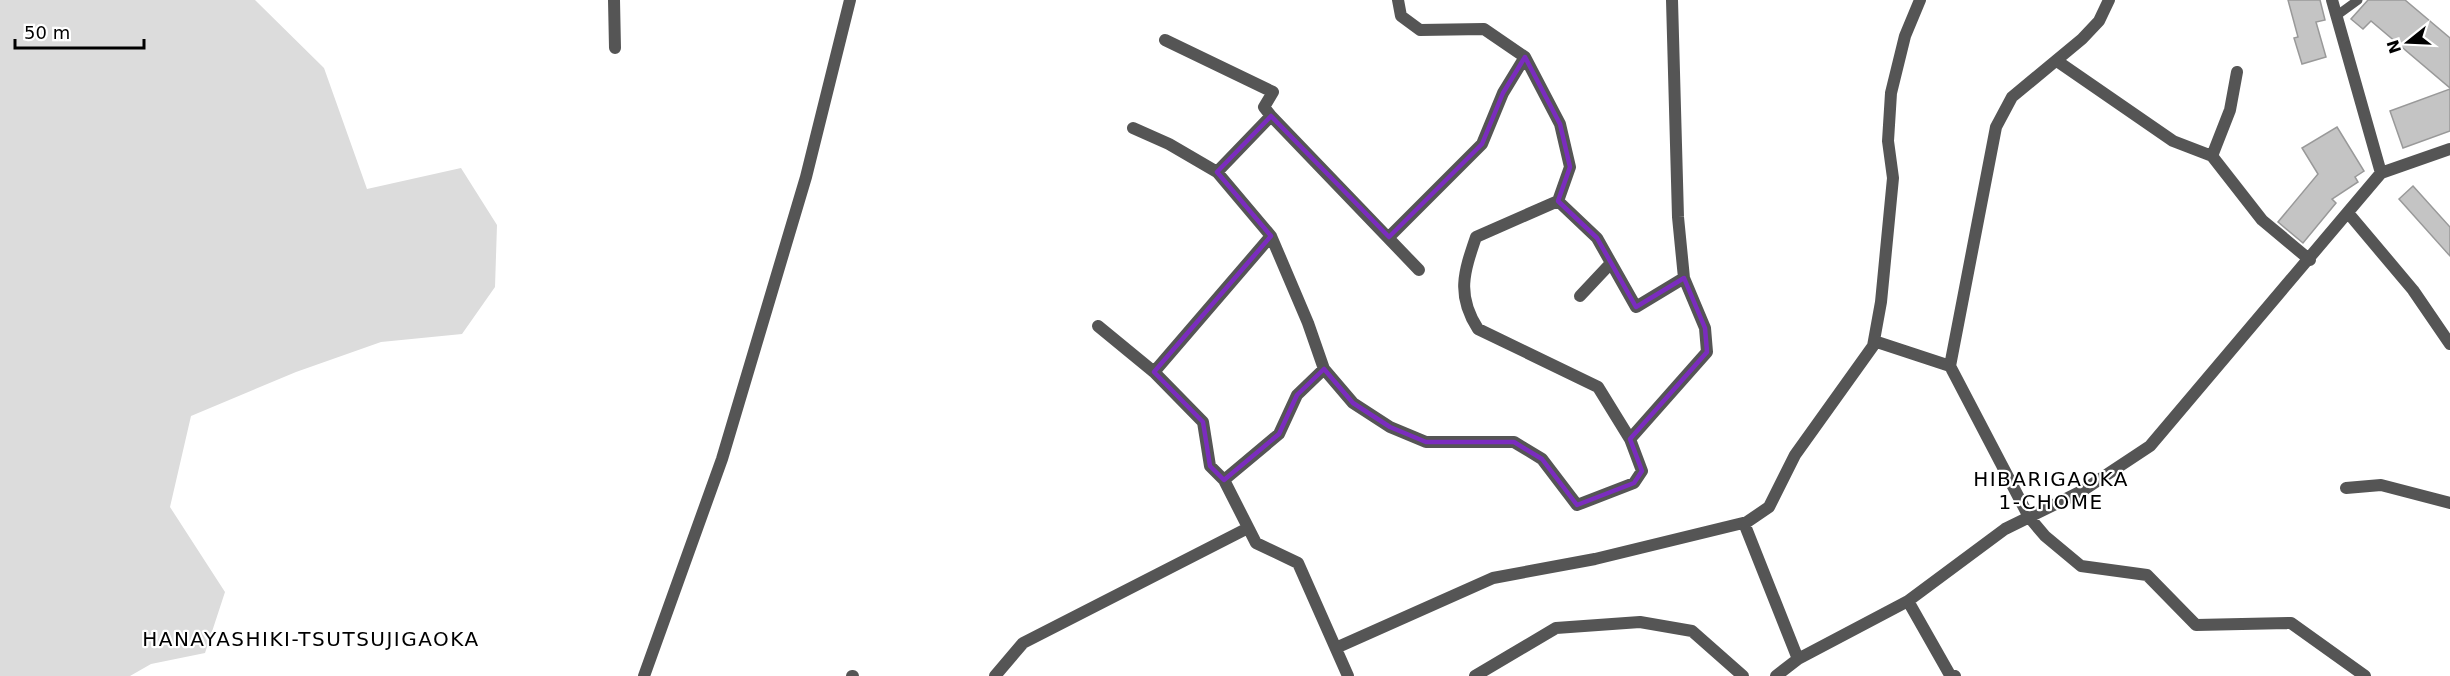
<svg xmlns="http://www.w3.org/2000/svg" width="2450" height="676" viewBox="0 0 2450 676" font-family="'DejaVu Sans',sans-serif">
<rect width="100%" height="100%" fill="#fff"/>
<path fill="#dcdcdc" d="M0,0H255L324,68L367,189L461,168L497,225L495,287L462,334L381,342L296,372L191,416L170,507L225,592L205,653L151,664L130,676H0Z"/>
<path fill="#c4c4c4" stroke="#999" stroke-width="1.5" d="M2288,0H2320L2325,20L2316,22L2326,57L2302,64L2294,38L2298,37Z
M2368,0H2405L2450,38V88L2371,21L2363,29L2351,19Z
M2450,89V131L2403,148L2390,111Z
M2337,127L2364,171L2355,177L2358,182L2332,199L2336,203L2303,243L2278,222L2318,174L2302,148Z
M2413,186L2450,227V256L2399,199Z"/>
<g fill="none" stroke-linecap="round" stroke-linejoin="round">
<path stroke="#555" stroke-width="9" d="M2336,16L2358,0"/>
<path stroke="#555" stroke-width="12" d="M614,0L615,48
M1398,0L1401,16L1420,30L1484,29L1525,57L1560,124L1570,167L1558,201L1597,238L1636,307L1684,278L1678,217L1672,0
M2332,0L2381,173
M1165,40L1273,92L1264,107L1271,116L1419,270
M2057,61L2173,141L2212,156L2262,220L2310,260
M1133,128L1169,144L1217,172L1271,236L1308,323L1324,369L1297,395L1279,434L1224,480L1256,543L1298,563L1348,676
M2212,156L2230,110L2237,72
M1217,172L1271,116
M1558,201L1476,237C1464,272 1456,295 1478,329L1598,387L1630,439
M2349,214L2413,290L2450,344
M1389,237L1482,144L1503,93L1525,57
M1580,296L1611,263
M1098,326L1154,372
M1874,341L1950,366L2029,517L2045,536L2081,566L2147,575L2196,625L2291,623L2365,676
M1950,366L1996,127L2012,97L2082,39L2099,21L2109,0
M1324,369L1353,403L1390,427L1426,442H1514L1542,459L1577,505L1634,483L1642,471L1630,439L1707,352L1705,328L1684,278
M1224,480L1210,466L1203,422L1154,372L1271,236
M2346,488L2381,485L2450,503
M1744,523L1798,659
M1908,601L1950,675L1955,676
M1338,647L1493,578L1595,559L1747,522L1769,507L1795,455L1873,346L1881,302L1893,178L1888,141L1891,93L1905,36L1920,0
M644,676L722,459L806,177L850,0
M852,676H853
M995,676L1023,643L1248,528
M1475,676L1556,628L1640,622L1692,631L1743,676
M1776,676L1798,659L1908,601L2005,529L2082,491L2150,446L2381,173L2450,149"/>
</g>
<path fill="none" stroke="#7b2cbf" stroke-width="4.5" stroke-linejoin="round" d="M1525,57L1560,124L1570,167L1558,201L1597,238L1636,307L1684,278L1705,328L1707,352L1630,439L1642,471L1634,483L1577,505L1542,459L1514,442H1426L1390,427L1353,403L1324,369L1297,395L1279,434L1224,480L1210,466L1203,422L1154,372L1271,236L1217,172L1271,116L1389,237L1482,144L1503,93Z"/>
<g text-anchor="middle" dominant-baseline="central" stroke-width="4.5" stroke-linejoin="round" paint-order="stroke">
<g font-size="20" letter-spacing="1.5" fill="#000" stroke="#fff">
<text x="2051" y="479">HIBARIGAOKA<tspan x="2051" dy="23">1-CHOME</tspan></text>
<text x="311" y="639">HANAYASHIKI-TSUTSUJIGAOKA</text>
</g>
</g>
<g transform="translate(2408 42) rotate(252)" stroke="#ffffff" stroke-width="4.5" paint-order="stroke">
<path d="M0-4.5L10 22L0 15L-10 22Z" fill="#000000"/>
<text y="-9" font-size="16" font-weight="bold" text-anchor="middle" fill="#000000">N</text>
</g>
<path d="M15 39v9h129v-9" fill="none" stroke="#000000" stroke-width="3"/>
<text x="24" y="39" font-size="18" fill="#000000" stroke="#ffffff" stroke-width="4.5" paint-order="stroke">50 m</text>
</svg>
